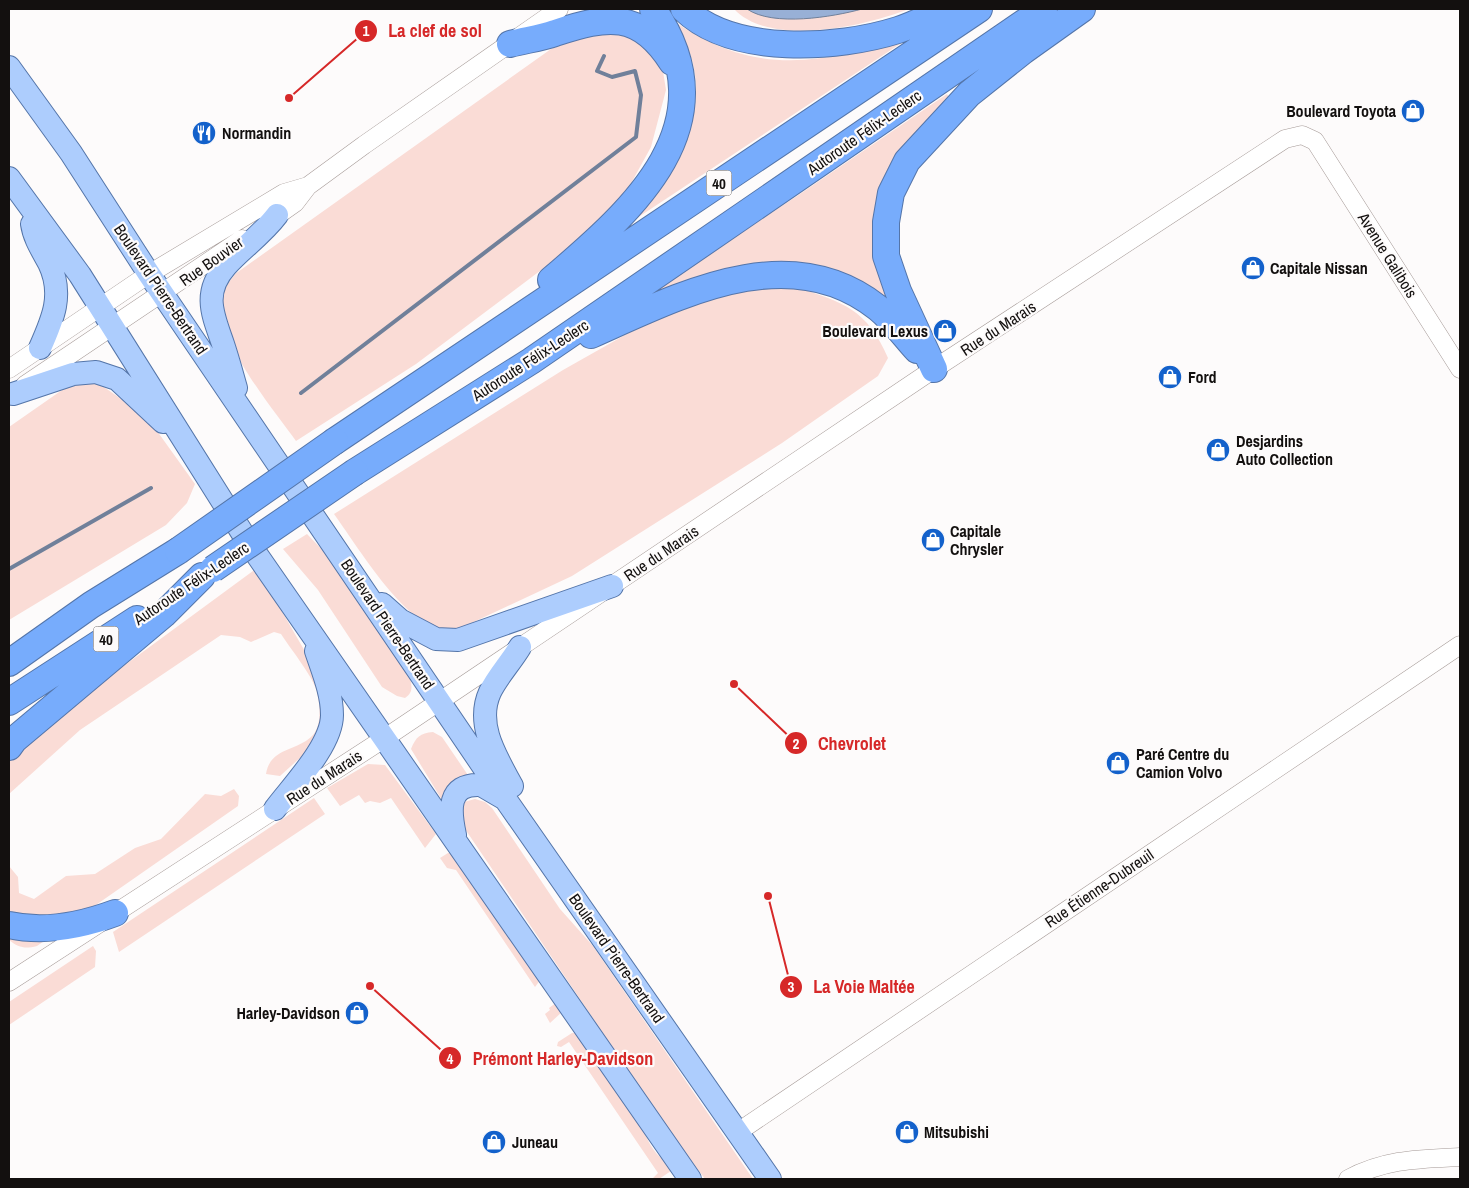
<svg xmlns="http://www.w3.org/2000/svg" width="1469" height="1188" viewBox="0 0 1469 1188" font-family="'Archivo Narrow',sans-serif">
<rect width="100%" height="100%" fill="#fdfbfb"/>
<path fill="#fadcd6" d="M734,9H909C865,26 771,48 734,9Z
M671,19C756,79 822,64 915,34L631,222C670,176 709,124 692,60C688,46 678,32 671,19Z
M617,32L637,39L662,65L666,90L651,147L613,216L416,364L296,441C273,409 209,333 223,293C225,286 232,279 235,274L551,49L589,35Z
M947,94L950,99L880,193C864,246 874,259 897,306L825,272L651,300L648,294L797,196Z
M795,287C843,302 867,309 888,358L878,376L782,443L572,576L463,627C457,628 449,630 443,629C405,626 356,544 334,514L563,370L632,331L687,306L743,289Z
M75,381L101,385L147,417L195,484L187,503L166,525L9,620V427Z
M307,534L335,563L409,672C411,684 415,691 405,698L397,696L382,687L318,590L283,549Z
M257,568L322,681L323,737L280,776L266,774C270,748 296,751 311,737C323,727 320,702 316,689C311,674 290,648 281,634L274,632L251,642L240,637L221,635L80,730L9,794V761L28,740L76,701Z
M433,732L442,737L472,781L442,800L411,749C416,737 420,733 433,732Z
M368,764L385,765L436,834L425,848L391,798L380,803L370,801L365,803L359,795L340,806L327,788Z
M234,789L239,796L238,806L37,946C25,949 19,948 9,940V866L18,877L19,893L34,899L66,876L95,874L135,848L161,839L205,794L221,796Z
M314,798L325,814L119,952L113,932Z
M475,799L485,802L492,808L560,909L593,946L753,1179H705L665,1125L463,826L459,810L464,802Z
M448,853H457L541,979L535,987L456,870L447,868L440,858Z
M93,946L96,951L95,967L9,1025V1002Z
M557,1002L562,1012L550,1023L545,1014L550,1010L549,1008Z
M572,1033H580C598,1059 620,1085 635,1113C646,1132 649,1153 669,1163L671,1171L659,1179H652L658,1173L569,1042L561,1047L557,1046L558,1042Z"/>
<path fill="#98b0d6" stroke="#70809a" d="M747,9H862C833,17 773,27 747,9Z"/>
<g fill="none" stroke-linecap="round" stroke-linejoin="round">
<path stroke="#70809a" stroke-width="4" d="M301,393L636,137L641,95L635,71L612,77L597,71L604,56
M9,569L151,488"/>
<g stroke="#a69b98" stroke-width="19">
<path id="minor" d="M268,222L295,203L308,186L364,145L559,9
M9,369L149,274L284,193L308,186
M25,385L242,239
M9,982L385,738L934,369L1285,139L1302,135L1315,141L1460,369
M738,1132L1460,645
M1348,1179C1385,1159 1419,1159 1460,1157"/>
</g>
<g stroke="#5475a9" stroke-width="24">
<path id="major" d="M9,67L71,153L149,274L506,800L770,1179
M9,178L80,275L248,542L690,1179
M32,224C34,238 42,250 49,263C64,294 53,319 40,348
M236,388C232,374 228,359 223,344C213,315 202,293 226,266C242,248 262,235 277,215
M13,394L73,374L96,372L117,379L163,422
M382,604L400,620L436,639L458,640L612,586
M512,786C497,758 475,725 490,692C497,677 511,662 520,647
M275,809C293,785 332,745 332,715C332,693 323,672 316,651
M455,835C450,812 446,783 481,785L505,799"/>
</g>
<g stroke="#5475a9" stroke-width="28">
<path id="highway" d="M684,9C733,56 838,49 898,30C914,25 931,16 947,9
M510,44C525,40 541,38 555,33C607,16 639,10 672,62
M551,280C634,209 732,124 653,9
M591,335C679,296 789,237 878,308C893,320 905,337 917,350
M934,369L898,291L886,256V222L891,193L907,161L969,94L1023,51L1082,9
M335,441L979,9
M355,472L531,361L1044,9
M9,663L91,605L178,551
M9,702L137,619
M9,747L14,740L164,614L202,576
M9,925C45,933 80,926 115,913"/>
</g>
<use href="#minor" stroke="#fff" stroke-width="18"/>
<use href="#major" stroke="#adcdfd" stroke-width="22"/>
<use href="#highway" stroke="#77acfc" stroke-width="26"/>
<g stroke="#5475a9" stroke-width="28" stroke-linecap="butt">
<path id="highway-bridge" d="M178,551L335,441
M213,569L355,472"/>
</g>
<use href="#highway-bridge" stroke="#77acfc" stroke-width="26"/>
</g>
<defs>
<g id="shop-disc" transform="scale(1.25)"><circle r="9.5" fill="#1361cb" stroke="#fdfbfb"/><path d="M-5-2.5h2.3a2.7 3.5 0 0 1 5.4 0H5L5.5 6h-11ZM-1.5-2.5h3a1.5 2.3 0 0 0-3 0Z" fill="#fff"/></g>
<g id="restaurant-disc" transform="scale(1.25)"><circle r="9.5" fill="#1361cb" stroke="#fdfbfb"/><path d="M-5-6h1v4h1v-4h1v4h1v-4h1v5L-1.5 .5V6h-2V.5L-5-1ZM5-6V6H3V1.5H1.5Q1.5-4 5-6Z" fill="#fff"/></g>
</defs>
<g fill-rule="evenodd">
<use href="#shop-disc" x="1413" y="111"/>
<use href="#restaurant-disc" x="204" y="133"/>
<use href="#shop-disc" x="1253" y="268"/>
<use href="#shop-disc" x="945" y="331"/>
<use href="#shop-disc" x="1170" y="377"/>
<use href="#shop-disc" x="1218" y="450"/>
<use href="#shop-disc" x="933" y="540"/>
<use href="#shop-disc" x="1118" y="763"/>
<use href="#shop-disc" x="357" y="1013"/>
<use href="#shop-disc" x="907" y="1132"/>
<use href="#shop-disc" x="494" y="1142"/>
</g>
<g text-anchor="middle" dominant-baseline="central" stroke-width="4.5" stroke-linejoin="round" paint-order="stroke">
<g fill="#fdfbfb" stroke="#595656" stroke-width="1">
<rect x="706.5" y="170.5" width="25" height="25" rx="4"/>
<rect x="93.5" y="626.5" width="25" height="25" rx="4"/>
</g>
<g font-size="15" font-weight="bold" fill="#13100f">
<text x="719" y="183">40</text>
<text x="106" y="639">40</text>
</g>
<g font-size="16" font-weight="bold" fill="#13100f" stroke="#fdfbfb" text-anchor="start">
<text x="1396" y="111" text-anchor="end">Boulevard Toyota</text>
<text x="222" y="133">Normandin</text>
<text x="1270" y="268">Capitale Nissan</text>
<text x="928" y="331" text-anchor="end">Boulevard Lexus</text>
<text x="1188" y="377">Ford</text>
<text x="1236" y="441">Desjardins<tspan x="1236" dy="18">Auto Collection</tspan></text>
<text x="950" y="531">Capitale<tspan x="950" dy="18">Chrysler</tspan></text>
<text x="1136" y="754">Paré Centre du<tspan x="1136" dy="18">Camion Volvo</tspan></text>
<text x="340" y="1013" text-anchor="end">Harley-Davidson</text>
<text x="924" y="1132">Mitsubishi</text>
<text x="512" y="1142">Juneau</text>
</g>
<g font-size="16" fill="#13100f" stroke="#fdfbfb">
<text transform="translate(864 132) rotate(-35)">Autoroute Félix-Leclerc</text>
<text transform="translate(1388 255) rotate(58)">Avenue Galibois</text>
<text transform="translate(211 261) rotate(-35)">Rue Bouvier</text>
<text transform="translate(161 289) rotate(56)">Boulevard Pierre-Bertrand</text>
<text transform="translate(998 328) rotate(-33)">Rue du Marais</text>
<text transform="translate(530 360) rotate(-33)">Autoroute Félix-Leclerc</text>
<text transform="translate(661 553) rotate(-34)">Rue du Marais</text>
<text transform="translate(191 583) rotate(-34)">Autoroute Félix-Leclerc</text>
<text transform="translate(388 624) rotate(56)">Boulevard Pierre-Bertrand</text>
<text transform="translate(324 777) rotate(-33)">Rue du Marais</text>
<text transform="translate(1099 888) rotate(-34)">Rue Étienne-Dubreuil</text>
<text transform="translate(617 958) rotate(55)">Boulevard Pierre-Bertrand</text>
</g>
</g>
<path fill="none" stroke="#d62828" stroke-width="2" d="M289 98L366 31M734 684L796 743M768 896L791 987M370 986L450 1058"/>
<g fill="#d62828" stroke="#fdfbfb" stroke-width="2">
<circle cx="289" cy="98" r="5"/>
<circle cx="734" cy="684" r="5"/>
<circle cx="768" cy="896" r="5"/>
<circle cx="370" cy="986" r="5"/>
<circle cx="366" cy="31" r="12"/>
<circle cx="796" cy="743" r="12"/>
<circle cx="791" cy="987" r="12"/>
<circle cx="450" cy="1058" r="12"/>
</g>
<g font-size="15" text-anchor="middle" font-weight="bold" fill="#fff">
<text x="366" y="36">1</text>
<text x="796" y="749">2</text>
<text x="791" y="992">3</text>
<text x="450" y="1064">4</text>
</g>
<g font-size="18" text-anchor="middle" font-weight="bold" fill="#d62828" stroke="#fdfbfb" stroke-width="4.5" stroke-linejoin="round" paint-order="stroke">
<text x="435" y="37">La clef de sol</text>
<text x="852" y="750">Chevrolet</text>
<text x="864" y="993">La Voie Maltée</text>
<text x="563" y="1065">Prémont Harley-Davidson</text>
</g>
<rect width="1469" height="1188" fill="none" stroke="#13100f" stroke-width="20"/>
</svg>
